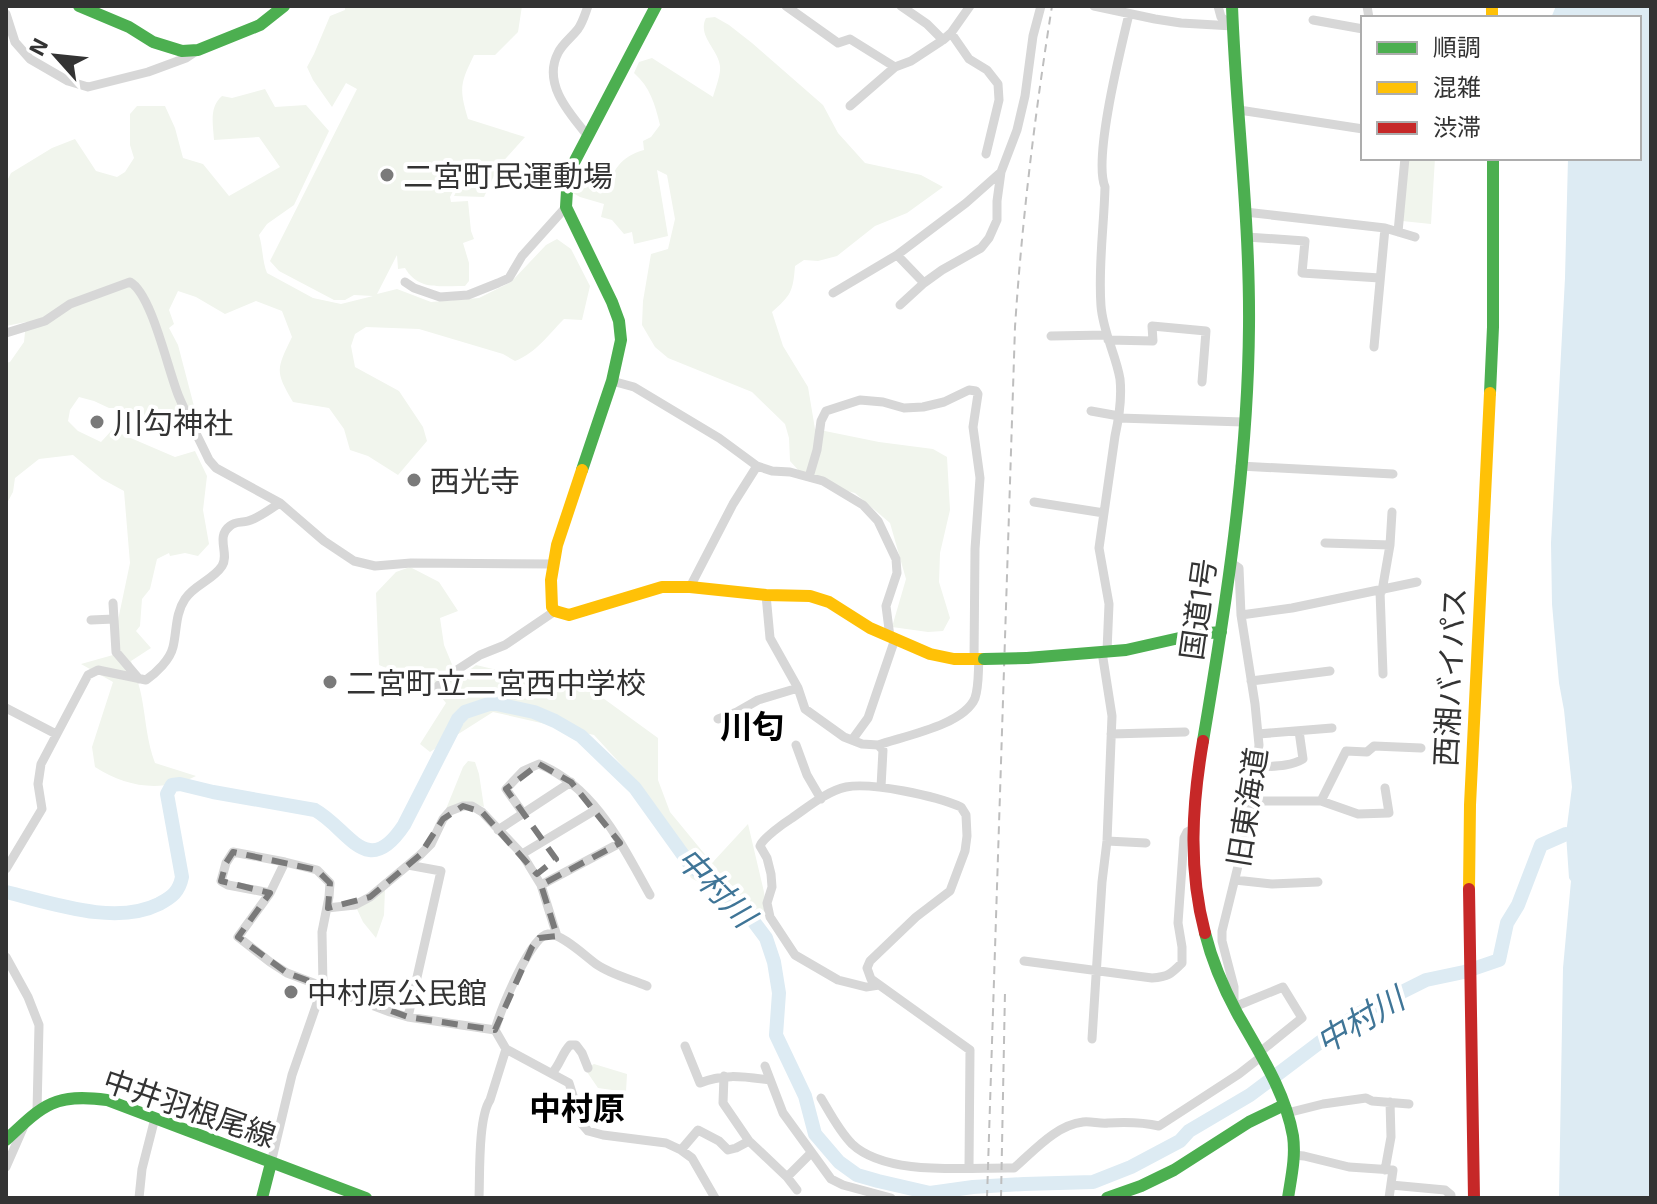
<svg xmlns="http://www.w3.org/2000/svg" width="1657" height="1204" viewBox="0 0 1657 1204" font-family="'Exo 2','Noto Sans JP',sans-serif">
<rect width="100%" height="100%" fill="#fff"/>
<path fill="#f1f5ed" d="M345,6H522L518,32L495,55H474C460,84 459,88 468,119L525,137L498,167L484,197L454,196L465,174V167L450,197L451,202L468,201L471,231L474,239L463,243L469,263V281L465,286C442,285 419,292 405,268L398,269L397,255L377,294L397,289L431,302L479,298L511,282L546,245L557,239L571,249L590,286L582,320L564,319C548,335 536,353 515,361L503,354L419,329L366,327L355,334L351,346L355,367L399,391L423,427L427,441L398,475L368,456L350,450L344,429L329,408L293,402C275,371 276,370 292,337L282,311L256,301L225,314L196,297L178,291L169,310L174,324L169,328L178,345L195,410L179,421H158L121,408H109L94,401L79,397L70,410L68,421L78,431L101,442L112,430L175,457L195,451L207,476L203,510L209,544L198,556L185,553L170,556L169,553L157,559L150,589L142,599L140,626L136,631L151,648L131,661C135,674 140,686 142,699C146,721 147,742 155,763L196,776C161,793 126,787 95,767L92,747L113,682L81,664L113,655L117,625L130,563L124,491L102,479L73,455L39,459L15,478L13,492L6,505V363L10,362L24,342L26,322L6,326V183L11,173L52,148L75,139L96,171L117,177L125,172L134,158L130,145V114L137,106H165L175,128L183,158L203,164L229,196L280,167L259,137L214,140C213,124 209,107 222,96L232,98L265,89L275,107L306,105L329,131L294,205L267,224L259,235C263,248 262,260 267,273L313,298L341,304L373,296L354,295L345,300H334L279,271L270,261L357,89L346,83L332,107L313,80L307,67L314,54L330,16L345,10Z
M715,17L729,25L752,43L823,105L838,133L865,163L921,175L943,187L907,213L875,226L837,256L818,261L804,260L795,266C793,292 791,295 772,312L783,346L808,387L815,429L879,442L933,449L947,457L950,510L940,553L939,582L950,618L943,631L928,632L892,627L906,579L890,523L855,493L808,481L790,461L789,438L785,424L752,392L668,358L655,347L642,325L643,301L651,254L668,249L675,219L667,175L657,170L668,236L634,244L632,232L624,234L612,220L601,217L604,204L580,197L573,193L575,181L606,191C614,169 620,157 644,150L643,141L651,137L660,125C655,104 650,87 634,73L639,62L652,58L713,97C715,89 721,75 720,66C718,49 697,36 706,18Z
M1408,158H1435L1431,224L1402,221Z
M410,567L439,582L458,611L440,618L444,645L458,679L476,665L596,693L658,738V780L670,812L712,863L748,824L764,892L767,916L760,915L691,878L640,785L594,735L493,712L430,752L420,744L446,703L433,687L379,665L376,593L396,572Z
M468,761L475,762L479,774L484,807C469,801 460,801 446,809L463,767Z
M385,889L384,915L376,938L363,922L356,907Z
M594,1064L627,1074L626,1092L598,1088L585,1069Z"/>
<path fill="#ddebf3" d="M1556,6H1651V1198H1559L1563,968L1571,881L1569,878L1566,834L1572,787L1564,710L1559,683L1552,604L1551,543L1565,278L1568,158H1639V18H1551Z"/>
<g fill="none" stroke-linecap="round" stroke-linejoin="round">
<path stroke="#ddebf3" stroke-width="14" d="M6,892C52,903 115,926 159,904C172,897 179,892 182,877L167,794L172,785L180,784L213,792L315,810C349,829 367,881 404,825L458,719L465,712L492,703L534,712L555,721L581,736L635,788L691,866L748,914L766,938L774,962L779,993L776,1035L805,1096L815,1134L839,1162L857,1175L878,1181L930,1193L973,1187L1024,1184L1093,1182L1131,1167L1180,1141L1189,1131L1250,1095L1356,1015L1426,980L1464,972L1499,960L1507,923L1518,905L1541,845L1566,834"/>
<path stroke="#d7d7d7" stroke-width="9" d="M786,6L838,43L850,39L895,67
M901,6L927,24L943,40
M1094,6L1155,19L1181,23L1233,26
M1218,6L1221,17L1233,26
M1367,6L1369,18
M6,14L15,42L30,59L68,81L88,87L148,72L186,58L198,50
M1313,20L1363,29
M951,33L969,59L987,70L998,84L999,100L986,154
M850,106L895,67L911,61L943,40L951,33L970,6
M1239,110L1363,129
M588,136C570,114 542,84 558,53C562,44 572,37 578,29C583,22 585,14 588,6
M1245,212L1385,228L1415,237
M1398,232L1405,158
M1247,237L1305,241L1302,273L1380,278
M897,255L924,283L942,270L981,248L989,238L997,220V201L1001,172L1017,130L1025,96L1033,36L1041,6
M405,282L414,288L440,297L468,295L498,283L509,278L522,256L566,207
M833,293L897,255L966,203L1001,172
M900,305L924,283
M6,333L45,321L70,304L130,282C152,294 168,371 179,397C188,418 199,439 209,460L216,468L280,503L324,541L354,561L375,566L411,563L553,564
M1051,336L1107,335
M1108,340L1153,341L1152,326L1206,331L1202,382
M1374,347L1385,228
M612,381L634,387L719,438L757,466L772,471L790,472L823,481L863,505L878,521L896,559L897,573L886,606L890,637
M1091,411L1119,416
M1119,418L1243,422
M1240,466L1393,474
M809,477L817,450L821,421L826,411L860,400L883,402L904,408L923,407L944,402L969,390L976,391L978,394L973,427L980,478L975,549L974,660
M1034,502L1104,513
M1325,543L1390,545
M1230,562L1239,568L1241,615L1255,704L1259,745L1255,780L1240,858L1222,931V941L1234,987V1007L1283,987L1302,1018L1260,1052
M690,587L733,504L757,466
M1380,591L1383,674
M1382,591L1390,545L1392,512
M766,595L770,638L798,688L805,709L844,737L862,744L878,745L883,750L881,787
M113,603L116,652L139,679
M1241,615L1292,608L1417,582
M91,620L114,619
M1107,651L1109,604L1099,548L1115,436C1119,418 1122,398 1120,379C1116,355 1103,332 1101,306C1098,266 1104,227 1105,187C1093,158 1121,48 1129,14
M1251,681L1330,671
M432,691L457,670L480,655L505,645L555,611
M6,708L56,734
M718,719L737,712L758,700L798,688
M1111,734L1185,732
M1258,734L1332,728
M852,740L868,718L895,639
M796,745L807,775L821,799
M878,745C904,736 964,725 975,698C979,686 978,672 979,659
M1257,767C1272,766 1290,767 1303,759L1299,731
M1251,801H1321L1358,814L1389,813L1385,788
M1321,801L1346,751L1367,752L1374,746L1421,748
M523,813L506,789L523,771L539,764C595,787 622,845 650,895
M498,830L571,782
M1107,841L1146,843
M522,854L597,809
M285,862L270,893L238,937L270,962L287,973L390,1012L408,1017L495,1030
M408,865L441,871L408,1017
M6,869L42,809L38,784L41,764L88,675L98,670L146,680C156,673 170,660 173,647C177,631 175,614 185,599C194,585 213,580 222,566C230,554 215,537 230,526C235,521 241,523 248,521C259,518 270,509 280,503
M1235,880L1272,884L1318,882
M541,885L620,843
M270,893L228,885L221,881L226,863L233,852L285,862L317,870L330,883L329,897L322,932L323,986L292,1075L271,1163
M327,908L355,905L370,897L420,855L431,844L443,819L450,811L463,806H472L482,812L522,854L541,885L557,936
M6,957L28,997L39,1025L37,1111
M1024,961L1152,978C1168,977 1171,974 1182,963V947L1178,923L1184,838L1187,832L1191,830
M879,985L866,987L838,980L795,955L770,917L767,903L772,887L771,874L767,858L760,846C763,838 784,823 792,818C808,807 827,791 846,787C872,782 936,796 961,807L966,815L967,836L965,851L950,891L916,917L870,961L867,968L871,979L970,1050L969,1167
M647,986C630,979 610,974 596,964C585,956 561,933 548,934C530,936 500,1012 495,1030L506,1049L569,1083L582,1124L588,1131L603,1135L666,1143L681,1150L692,1158L715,1198
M1092,1039L1102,882L1107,841L1112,716L1102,652
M685,1046L700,1083C724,1073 745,1077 770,1080
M765,1066L783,1113L831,1179L843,1185L891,1198
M552,1073C560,1065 562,1053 570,1045H576L582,1053L588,1068
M724,1076L723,1103L749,1141
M821,1098C830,1113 839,1131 852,1144C887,1177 968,1167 1014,1168C1034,1151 1056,1125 1083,1122C1091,1121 1100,1124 1108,1123C1126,1122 1142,1122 1159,1126L1239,1074L1262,1056
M1287,1113L1323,1104L1366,1098L1372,1101L1409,1104
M681,1150L698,1130L719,1141L728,1150L736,1148L749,1141L787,1177L797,1190
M1293,1155L1304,1156L1349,1167L1393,1170L1389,1198
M6,1167L24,1126
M1385,1170L1391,1137L1390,1102
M787,1177L811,1153
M1391,1185L1445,1190L1451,1195V1198
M139,1198L142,1169L155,1118
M479,1198C480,1174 478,1118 490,1100L506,1049"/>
<path stroke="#4caf50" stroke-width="12" d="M79,6L129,27L153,42L182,51L198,50L260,25L284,6
M1490,393L1493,327V158
M582,470L612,381L621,340L619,321L612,302L566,207L568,174L656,6
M1027,658L1126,650L1197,634L1221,632
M1203,741C1226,605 1248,465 1249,326C1250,219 1236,113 1232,6
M1205,933C1212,961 1223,987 1237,1013C1259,1052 1285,1091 1293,1136C1296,1157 1291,1178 1288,1198
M6,1140C43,1105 54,1093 107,1100L366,1198
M262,1198L271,1163
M1107,1198L1141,1186L1174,1170L1249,1122L1284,1105"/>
<path stroke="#ffc107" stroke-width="12" d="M1492,6V18
M582,470L557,545L551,580L552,607L555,611L569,615L662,587H690L766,595L810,596L829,602L870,628L930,654L954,659H984
M1469,889L1470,805L1490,393"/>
<path stroke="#c62828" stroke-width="12" d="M1203,741C1192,805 1188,869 1205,933
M1469,889L1474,1198"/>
<path stroke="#bebebe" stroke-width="2" stroke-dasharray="8 6" stroke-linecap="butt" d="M987,1198L1015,327C1022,220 1035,113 1052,6
M1001,1198L1005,991"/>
<path stroke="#4caf50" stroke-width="12" d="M984,659L1027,658"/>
</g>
<path fill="none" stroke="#7a7a7a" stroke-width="6" stroke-dasharray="16 10" stroke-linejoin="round" d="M539,764L571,782L620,843L541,885L557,936L539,938L532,947L495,1030L408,1017L287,973L238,937L270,893L221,881L226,863L233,852L317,870L330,883L328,908L370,897L420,855L443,819L463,806L482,812L537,874L556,859L506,789Z"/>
<g fill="#7a7a7a" stroke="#fff" stroke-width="3">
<circle cx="387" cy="175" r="8"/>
<circle cx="97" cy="422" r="8"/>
<circle cx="414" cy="480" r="8"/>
<circle cx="330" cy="682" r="8"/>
<circle cx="291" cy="992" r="8"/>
</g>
<g text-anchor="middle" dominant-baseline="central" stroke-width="8" stroke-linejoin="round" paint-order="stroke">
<g font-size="30" fill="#333" stroke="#fff" text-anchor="start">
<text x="403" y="175">二宮町民運動場</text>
<text x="113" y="422">川勾神社</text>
<text x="430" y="480">西光寺</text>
<text x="346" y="682">二宮町立二宮西中学校</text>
<text x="307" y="992">中村原公民館</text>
</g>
<g font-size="30" fill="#333" stroke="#fff">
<text transform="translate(1197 609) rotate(-82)">国道1号</text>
<text transform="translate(1449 677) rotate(-87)">西湘バイパス</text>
<text transform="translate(1246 807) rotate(-81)">旧東海道</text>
<text transform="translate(190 1107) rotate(19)">中井羽根尾線</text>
</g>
<g font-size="32" font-weight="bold" fill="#000" stroke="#fff">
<text x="752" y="725">川匂</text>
<text x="577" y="1107">中村原</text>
</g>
<g font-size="32" font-style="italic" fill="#3f7597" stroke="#fff">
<text transform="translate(717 886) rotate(46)">中村川</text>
<text transform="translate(1359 1019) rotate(-31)">中村川</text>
</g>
</g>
<rect width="1657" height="1204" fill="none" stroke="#333333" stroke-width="16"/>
<rect x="1361" y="16" width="280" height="144" fill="#ffffff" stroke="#adadad" stroke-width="2"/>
<rect x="1377" y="42" width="40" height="12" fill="#4caf50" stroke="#adadad" stroke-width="2"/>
<text x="1433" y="56" font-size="24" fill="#333333">順調</text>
<rect x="1377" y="82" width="40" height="12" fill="#ffc107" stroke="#adadad" stroke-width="2"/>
<text x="1433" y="96" font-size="24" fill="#333333">混雑</text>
<rect x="1377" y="122" width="40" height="12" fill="#c62828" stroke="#adadad" stroke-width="2"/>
<text x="1433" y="136" font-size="24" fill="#333333">渋滞</text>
<g transform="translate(56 56) rotate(297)" stroke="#ffffff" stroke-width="6" paint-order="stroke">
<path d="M0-6L14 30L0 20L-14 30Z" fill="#333333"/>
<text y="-12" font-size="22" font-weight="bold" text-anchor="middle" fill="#333333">N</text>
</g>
</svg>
